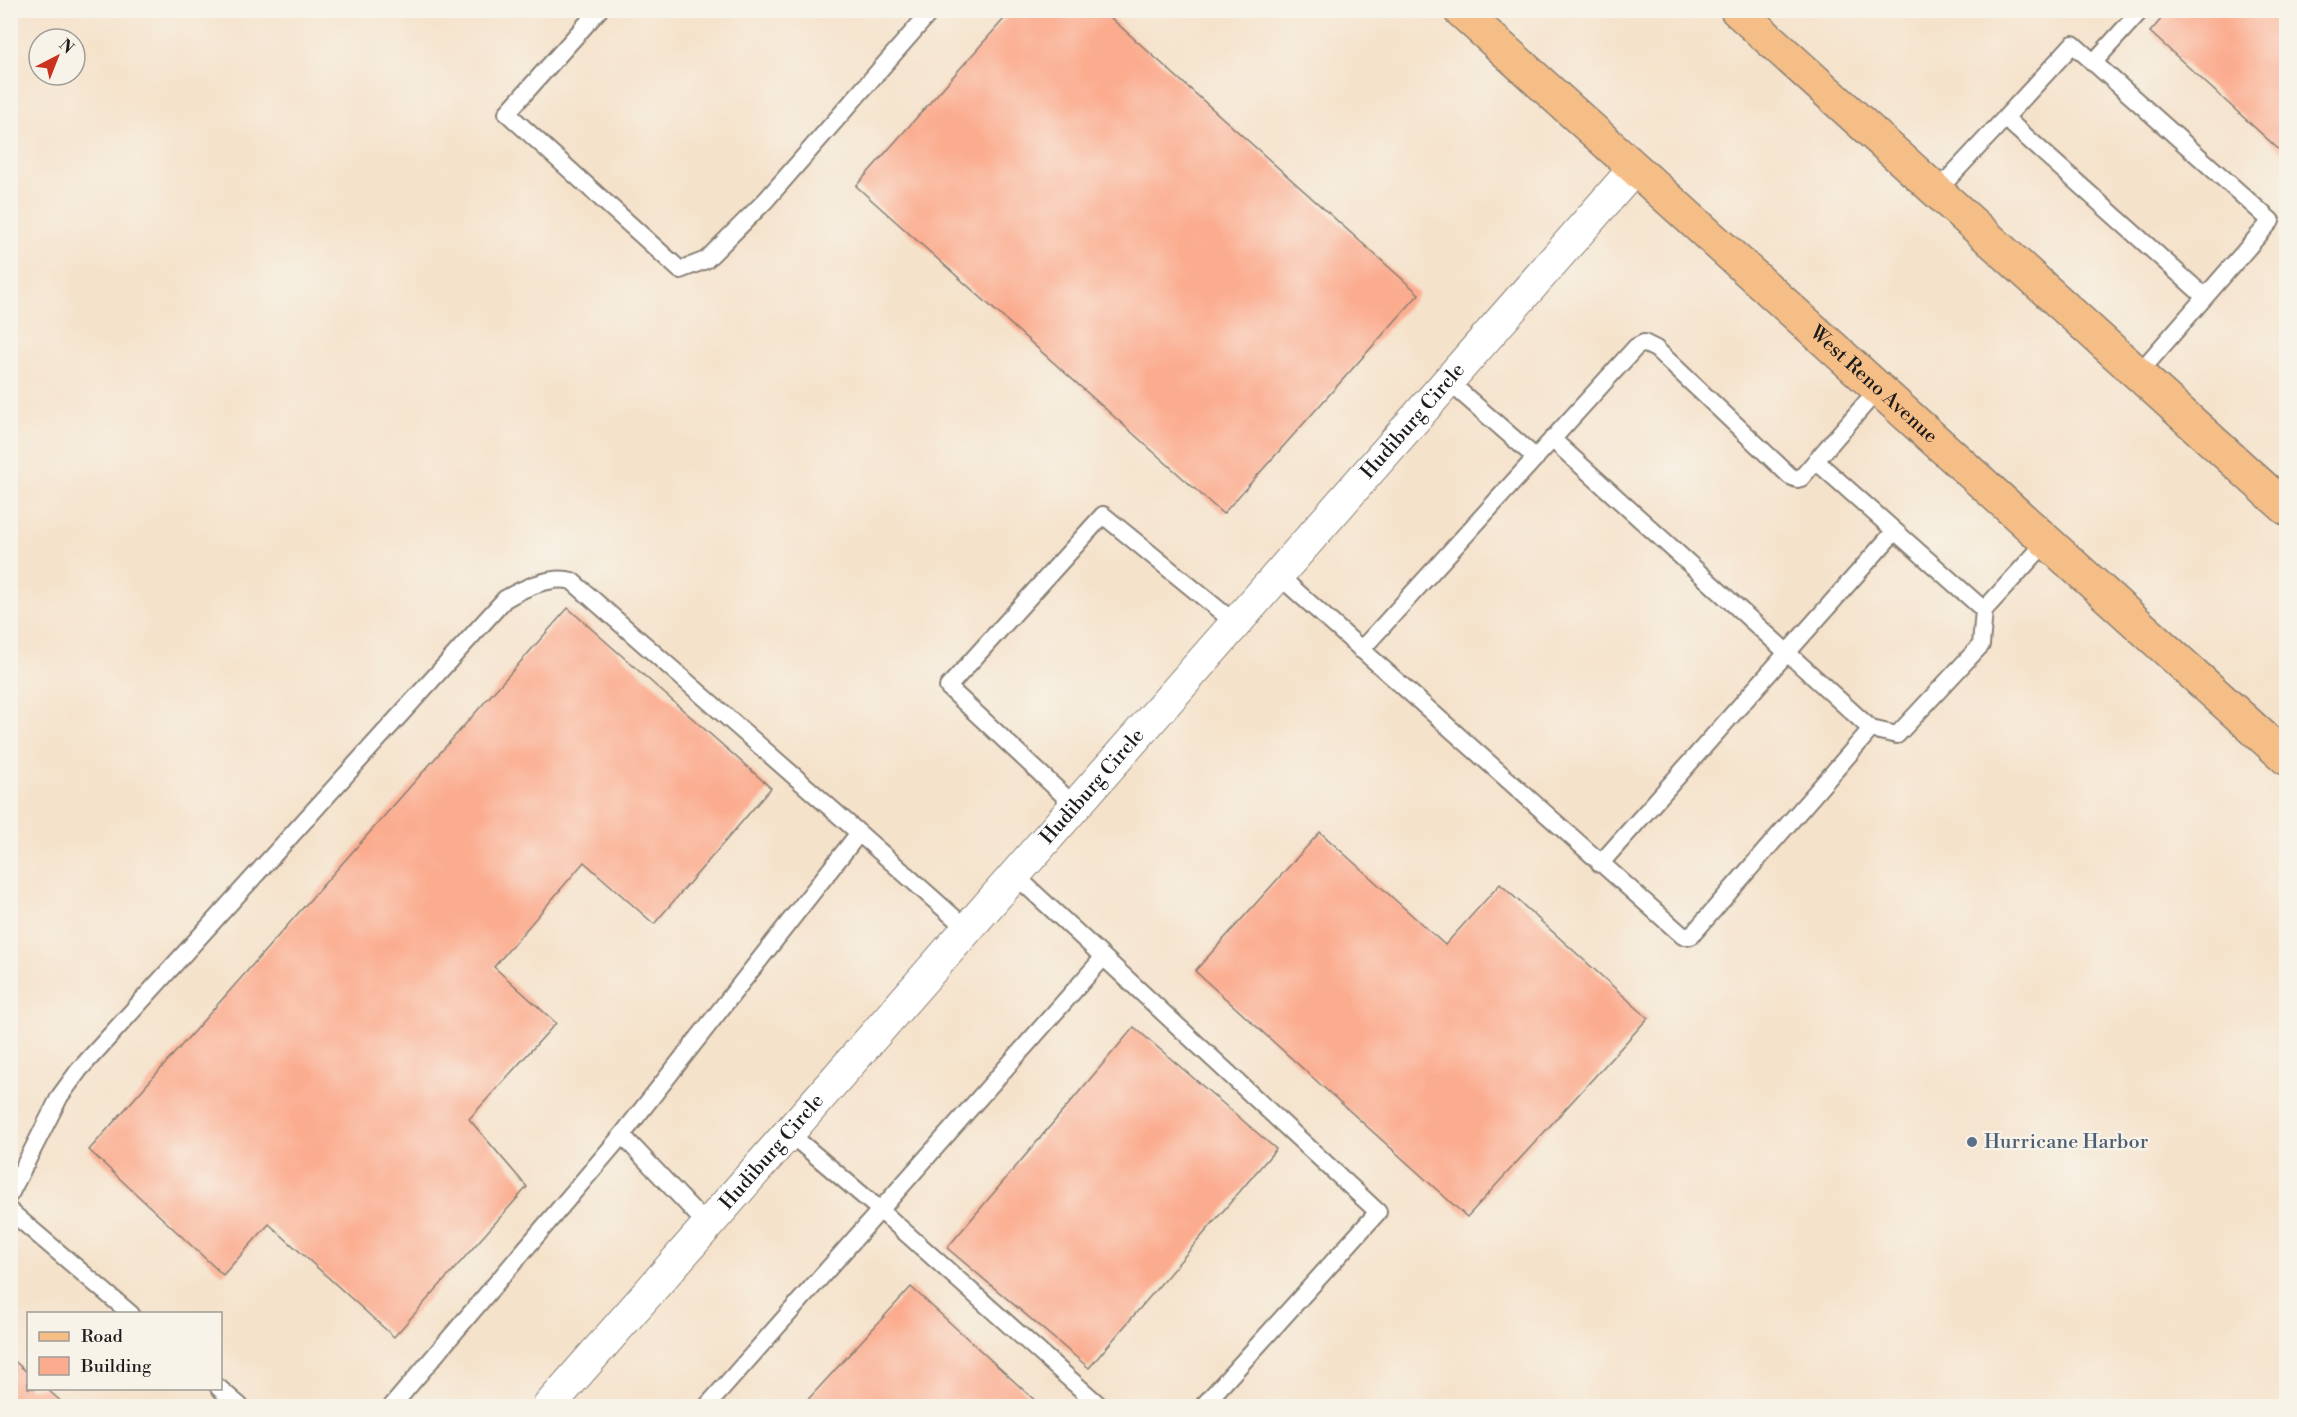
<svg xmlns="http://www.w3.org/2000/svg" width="2297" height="1417" viewBox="0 0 2297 1417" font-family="'Libre Bodoni',serif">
<rect width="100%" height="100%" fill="#f7f3e8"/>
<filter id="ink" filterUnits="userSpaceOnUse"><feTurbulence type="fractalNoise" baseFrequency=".0167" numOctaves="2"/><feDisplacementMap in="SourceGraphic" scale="12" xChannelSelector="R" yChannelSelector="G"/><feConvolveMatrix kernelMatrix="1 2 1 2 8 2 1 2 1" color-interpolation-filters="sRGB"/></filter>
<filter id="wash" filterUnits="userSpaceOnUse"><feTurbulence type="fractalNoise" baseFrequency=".008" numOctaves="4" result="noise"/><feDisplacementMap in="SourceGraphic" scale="24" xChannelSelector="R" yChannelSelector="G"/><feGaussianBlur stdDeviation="1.35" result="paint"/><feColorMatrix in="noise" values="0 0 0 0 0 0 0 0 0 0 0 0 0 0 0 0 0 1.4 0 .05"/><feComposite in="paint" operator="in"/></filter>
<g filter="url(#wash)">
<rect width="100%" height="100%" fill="#f5e2cb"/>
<g id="blocks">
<path fill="#fbac8f" d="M1012,10H1102L1419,294L1223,514L856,186Z
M2169,10H2286V156L2150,32Z
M568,608L771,788L654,924L584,862L494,967L556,1023L469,1119L527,1187L394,1337L269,1224L223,1275L89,1150Z
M1320,832L1445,945L1500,884L1648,1018L1467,1217L1195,971Z
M1134,1027L1276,1149L1089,1368L947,1248Z
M911,1287L1041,1406H802Z
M10,1357L28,1373V1388H46L66,1406H10Z"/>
</g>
</g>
<g filter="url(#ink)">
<use href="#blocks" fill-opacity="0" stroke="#887f74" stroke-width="1.5"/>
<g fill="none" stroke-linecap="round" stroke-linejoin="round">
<g stroke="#887f74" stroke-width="20">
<path id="lane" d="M599,10L507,113L680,270L706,260L766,200L932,10
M2093,63L2141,10
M2005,118L2073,44L2271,221L2205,297
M1937,191L2005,118L2205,297L2138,374
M1448,381L1536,458
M1552,439L1871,729
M1816,461L1984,610
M1278,575L1683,936H1691L1871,729L1897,735L1981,645L1984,610L2047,541
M1361,650L1636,347L1644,343L1656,349L1790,476L1797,479L1801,478L1878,389
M1075,806L948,687L1103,515L1235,623
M1600,864L1894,532
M1015,875L1378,1212L1203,1406
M789,1133L880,1210L1100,1406
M622,1135L708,1226
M10,1194L60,1096L79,1070L505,599C524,588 551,575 572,581L859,833
M10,1211L131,1314
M219,1388L240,1406
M392,1406L622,1135L859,833L967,929
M707,1406L1103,958"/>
</g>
<g stroke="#887f74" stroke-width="34">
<g id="street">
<path id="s1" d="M549,1406L1634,169"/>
</g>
</g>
<g stroke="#887f74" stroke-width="36">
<g id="primary">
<path id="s2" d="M1460,10L2286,758"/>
<path d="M1737,10L2286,508"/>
</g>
</g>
<use href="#lane" stroke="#fff" stroke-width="16"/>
<use href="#street" stroke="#fff" stroke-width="32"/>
<use href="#primary" stroke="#f6be87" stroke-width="33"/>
</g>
</g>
<circle fill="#5c6f8a" stroke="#f7f3e8" stroke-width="2" cx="1972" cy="1142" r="6"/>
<g text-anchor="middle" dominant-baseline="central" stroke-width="4.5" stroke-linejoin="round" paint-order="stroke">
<g font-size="20" fill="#1c1c1c" stroke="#f7f3e8">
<text stroke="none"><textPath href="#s2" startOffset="558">West Reno Avenue</textPath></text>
<text stroke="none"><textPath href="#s1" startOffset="1310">Hudiburg Circle</textPath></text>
<text stroke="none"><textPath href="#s1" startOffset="824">Hudiburg Circle</textPath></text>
<text stroke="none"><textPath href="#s1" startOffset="338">Hudiburg Circle</textPath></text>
</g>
<g font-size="20" fill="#4e5e75" stroke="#f7f3e8" text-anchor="start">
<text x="1984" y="1142">Hurricane Harbor</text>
</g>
</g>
<rect width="2297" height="1417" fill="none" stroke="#f7f3e8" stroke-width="36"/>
<rect x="27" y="1312" width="195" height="78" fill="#f7f3e8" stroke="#9f9d96" stroke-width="1.5"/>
<rect x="39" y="1332" width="30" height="9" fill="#f6be87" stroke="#9f9d96" stroke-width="1.5"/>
<text x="81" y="1342" font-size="18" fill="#1c1c1c">Road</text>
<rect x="39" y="1357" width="30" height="18" fill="#fbac8f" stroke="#9f9d96" stroke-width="1.5"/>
<text x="81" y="1372" font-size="18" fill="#1c1c1c">Building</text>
<g transform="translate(57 57) rotate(42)"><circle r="28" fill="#f7f3e8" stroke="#9f9d96" stroke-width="1.5"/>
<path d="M0-4.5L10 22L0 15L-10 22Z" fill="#c8321e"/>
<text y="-9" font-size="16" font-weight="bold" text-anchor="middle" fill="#1c1c1c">N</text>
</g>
</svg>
